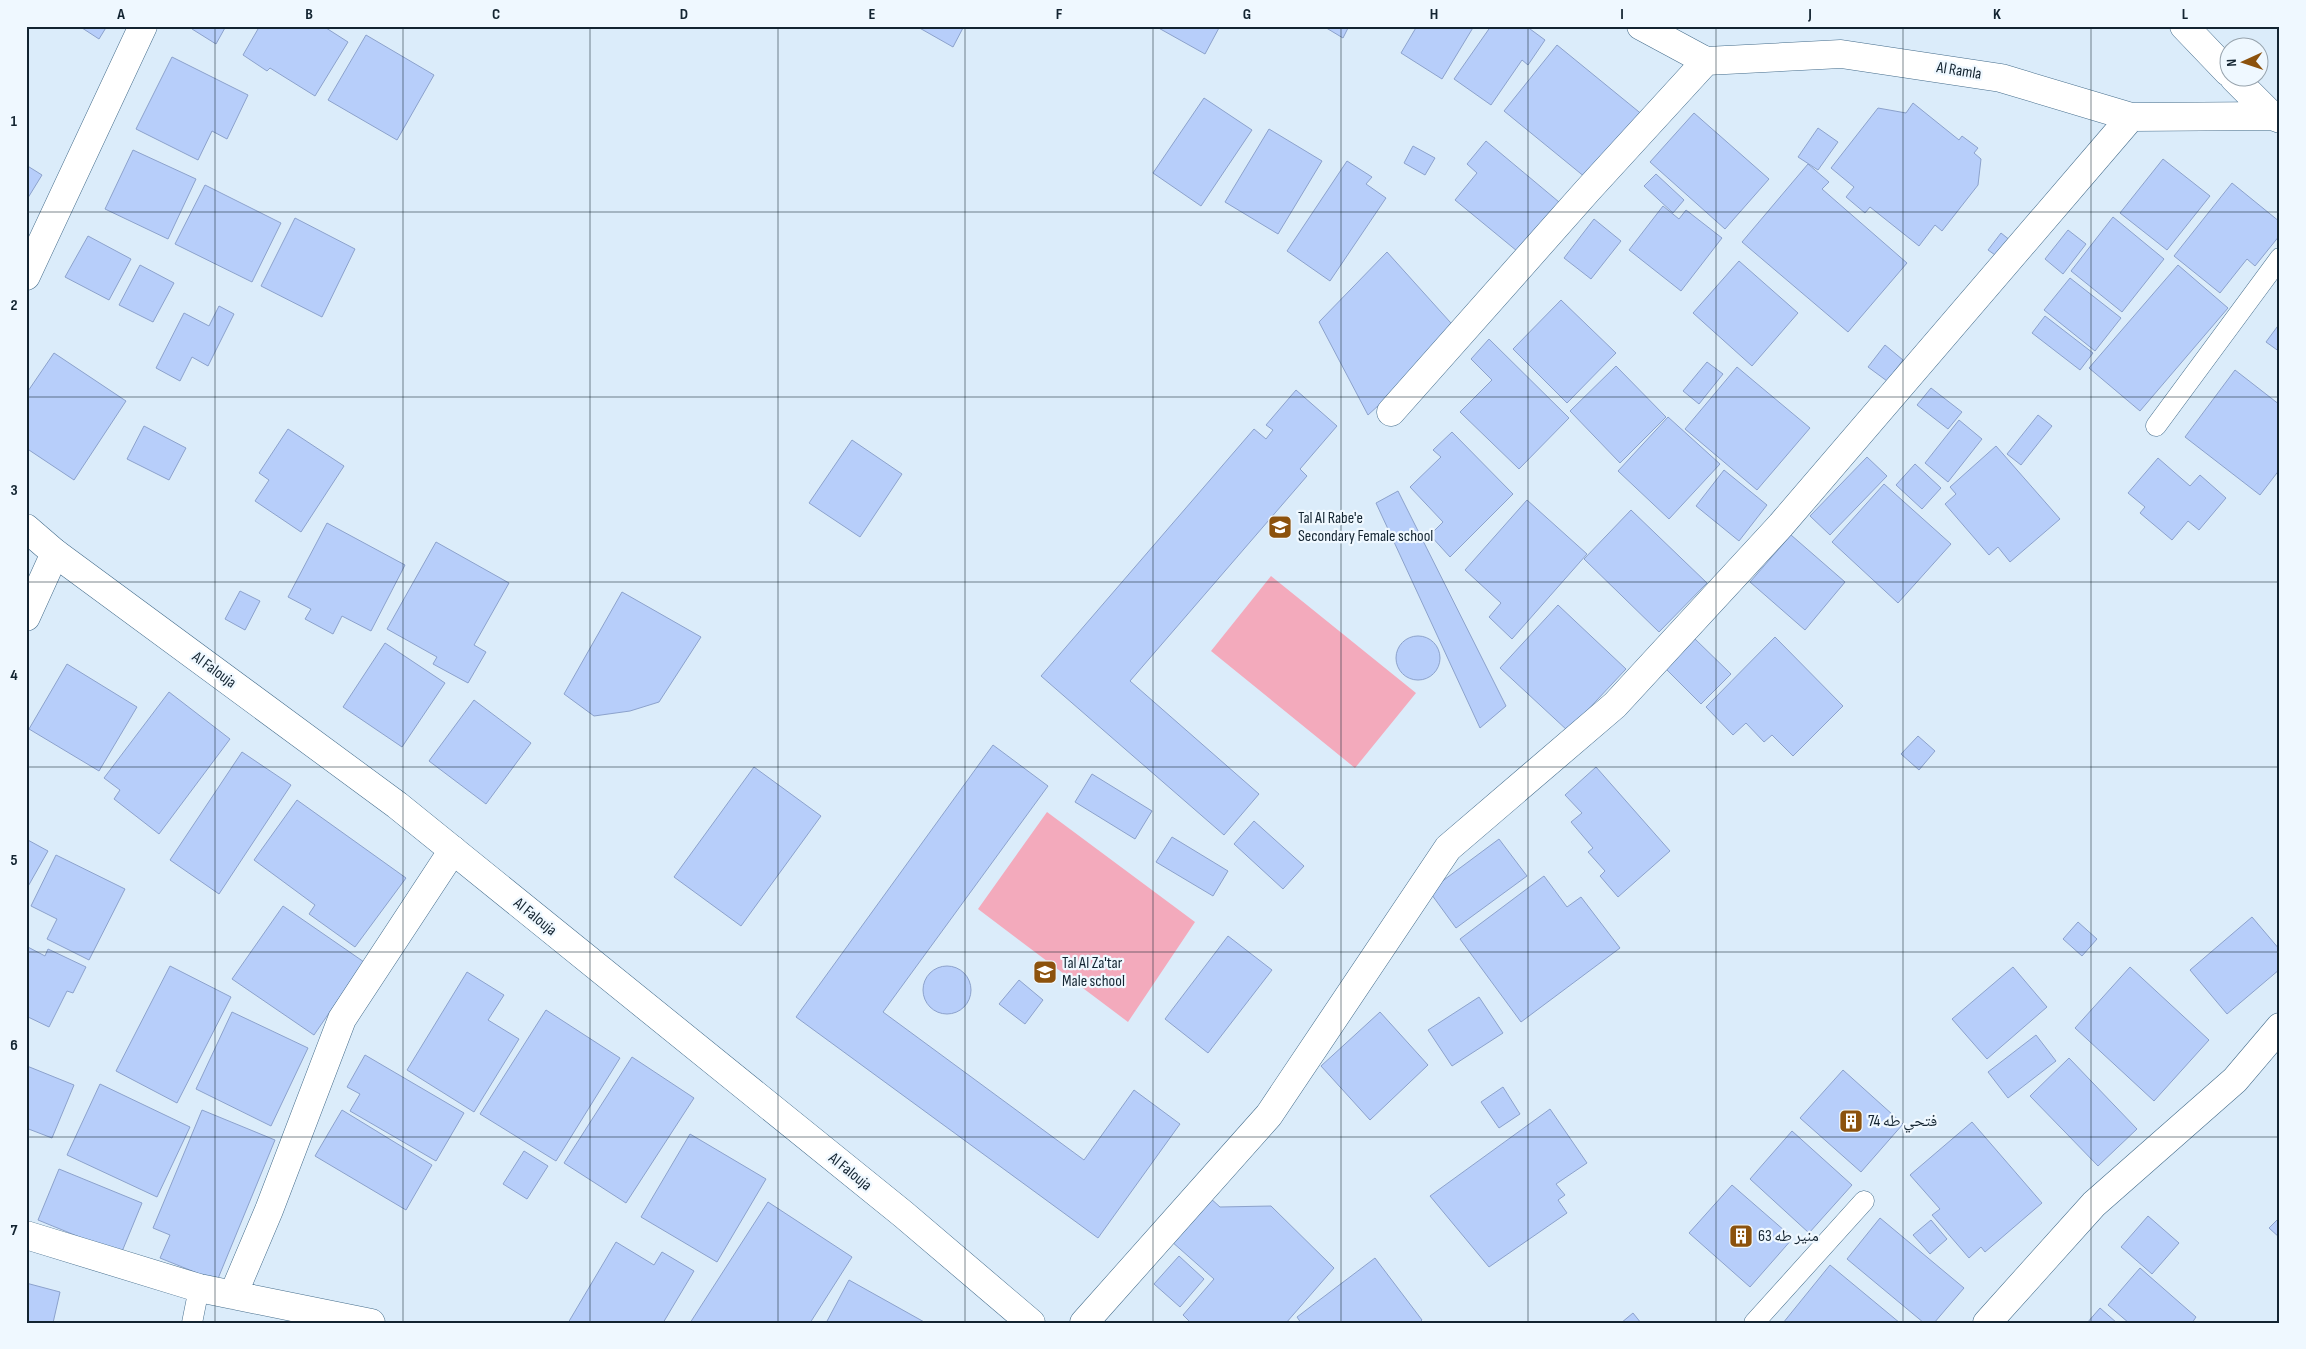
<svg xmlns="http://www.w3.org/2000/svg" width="2306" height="1349" viewBox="0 0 2306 1349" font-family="'Sofia Sans Condensed','Noto Naskh Arabic',sans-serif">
<rect width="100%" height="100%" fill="#dbecfa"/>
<path fill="#f3aabc" d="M1271,576L1416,693L1355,768L1211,651Z
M1047,812L1195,922L1128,1022L978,909Z"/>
<path fill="#b7cefa" stroke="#8ca2cc" d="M79,26H107L99,39Z
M193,26H226L216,44L192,29Z
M253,26H323L348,42L315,96L270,68L267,71L243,55L258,29Z
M916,26H964L953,47Z
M1155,26H1220L1205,54Z
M1323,26H1349L1343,38Z
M1417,26H1474L1442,79L1401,53Z
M1491,26H1526L1545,40L1528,65L1522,60L1491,105L1454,79Z
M366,35L434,75L397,140L328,100Z
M1557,45L1644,116L1591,182L1504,111Z
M172,57L248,95L227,139L212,131L198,160L136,129Z
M1204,98L1252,130L1201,206L1153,173Z
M1913,103L1959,140L1962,136L1978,148L1974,153L1981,159L1978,185L1942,231L1935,225L1919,246L1870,207L1865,213L1846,197L1854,187L1831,168L1878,108L1906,113Z
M1694,113L1769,179L1725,229L1650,162Z
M1818,128L1838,142L1818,170L1798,157Z
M1269,129L1322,161L1278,234L1225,202Z
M1486,141L1559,202L1517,251L1455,200L1477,173L1467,164Z
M1413,146L1435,158L1425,175L1404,163Z
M133,150L196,179L168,239L105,209Z
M2163,159L2210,196L2167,250L2120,213Z
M1347,161L1372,177L1366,184L1386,198L1330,281L1287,251Z
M1808,164L1829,182L1822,189L1907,263L1848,332L1742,242Z
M26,165L42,175L26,201Z
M1656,174L1684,200L1673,213L1644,186Z
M2232,183L2280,222V235L2255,266L2247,259L2220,293L2174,256Z
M205,185L281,223L252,282L175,244Z
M1663,206L1679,219L1686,210L1722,238L1681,291L1629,250Z
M2113,217L2164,259L2122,312L2071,271Z
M295,218L355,249L322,317L261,286Z
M1594,219L1621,241L1591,279L1564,258Z
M2068,230L2086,244L2063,274L2045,259Z
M2001,233L2011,241L1998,257L1988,250Z
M88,236L131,259L109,300L65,277Z
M1387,252L1459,332L1368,415L1319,322Z
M1739,261L1798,313L1752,366L1693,313Z
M140,265L174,283L153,322L119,305Z
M2178,265L2228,308L2140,411L2089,368Z
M2070,278L2121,318L2095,351L2044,310Z
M1561,300L1616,353L1567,403L1513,349Z
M219,306L234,314L208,366L192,357L180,381L156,368L184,313L209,326Z
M2045,316L2093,353L2080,370L2032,333Z
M2280,323V352L2266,342Z
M1489,339L1569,418L1519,469L1460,412L1492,380L1471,359Z
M1885,345L1903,360L1887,381L1868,367Z
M54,353L126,401L74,480L26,448V394Z
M1707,362L1723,374L1699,404L1683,391Z
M1616,366L1666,417L1620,463L1570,411Z
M1737,367L1810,428L1757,490L1685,429Z
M2235,370L2280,405V469L2260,495L2185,437Z
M1931,388L1962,412L1948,429L1917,405Z
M1296,390L1337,426L1300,469L1307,476L1130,681L1259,794L1224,835L1041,676L1254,429L1266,439L1273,430L1266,425Z
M2038,415L2052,426L2021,465L2007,454Z
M1668,417L1720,464L1669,519L1618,471Z
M1959,420L1982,439L1948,482L1925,463Z
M144,426L186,448L169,480L127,459Z
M288,429L344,466L301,532L255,501L269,480L259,473Z
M1452,432L1513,494L1450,557L1430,535L1443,522L1410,487L1441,457L1433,450Z
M852,440L902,474L860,537L809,503Z
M1996,446L2060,519L2010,562L1998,547L1989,555L1945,504L1956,494L1950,487Z
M1867,457L1887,476L1830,535L1810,516Z
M2158,458L2190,486L2200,475L2226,498L2199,530L2188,521L2172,540L2140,513L2145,507L2128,493Z
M1915,464L1941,488L1922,509L1896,485Z
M1724,470L1767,505L1739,541L1696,506Z
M1884,484L1951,544L1898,603L1832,542Z
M1398,491L1506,706L1480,728L1376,503Z
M1527,500L1587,554L1512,639L1489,617L1501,603L1465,570Z
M1631,510L1707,583L1659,632L1584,559Z
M327,523L405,565L371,631L342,616L333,634L305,619L311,609L288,597Z
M1791,535L1845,582L1805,630L1750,582Z
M436,542L509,583L474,645L486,652L468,683L433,664L437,657L387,629Z
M240,591L260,601L245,630L225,619Z
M622,592L701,637L659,702L630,711L594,716L564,694Z
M1558,605L1626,669L1568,731L1500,668Z
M1396 658a22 22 0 1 1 44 0a22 22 0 1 1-44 0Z
M1775,637L1843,706L1793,756L1772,735L1764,742L1746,723L1733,735L1706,707Z
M1695,639L1731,674L1701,704L1666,669Z
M385,643L445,683L402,747L343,707Z
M67,664L137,707L99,771L29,729Z
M169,692L230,739L159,834L114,799L120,790L104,778Z
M474,700L531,743L486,804L429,761Z
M1918,736L1935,751L1919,770L1901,754Z
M993,745L1048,786L883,1012L1084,1160L1134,1090L1180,1124L1098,1238L796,1017Z
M242,752L291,785L219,894L170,860Z
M754,767L821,816L741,926L674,877Z
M1596,767L1670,851L1618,897L1600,876L1605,871L1588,852L1593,848L1571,822L1582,813L1565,795Z
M1092,774L1152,811L1135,839L1075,802Z
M297,800L406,878L355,947L309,914L315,905L254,860Z
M1254,821L1304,866L1283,889L1234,844Z
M1172,837L1228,871L1213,896L1156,862Z
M26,839L48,851L26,890Z
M1499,839L1527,876L1456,928L1429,891Z
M56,855L125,889L89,960L47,939L57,919L31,906Z
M1544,876L1567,907L1581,897L1620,948L1521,1022L1460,939Z
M283,906L364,962L314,1035L232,979Z
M2252,917L2280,950V969L2227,1014L2190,970Z
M2078,922L2097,939L2082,956L2063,939Z
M1228,936L1272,970L1208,1053L1165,1019Z
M26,946L45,956L48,949L86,967L73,993L67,991L49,1027L26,1016Z
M923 990a24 24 0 1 1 48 0a24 24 0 1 1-48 0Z
M170,966L231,997L177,1103L116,1071Z
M2013,967L2047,1007L1987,1059L1952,1019Z
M2130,967L2209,1040L2154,1101L2075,1028Z
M467,972L504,995L488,1020L519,1039L474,1112L407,1070Z
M1019,980L1043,1000L1025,1024L999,1004Z
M1479,997L1503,1033L1452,1066L1428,1030Z
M546,1010L620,1058L556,1161L480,1114Z
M232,1012L308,1048L271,1126L196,1089Z
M1380,1012L1428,1065L1370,1120L1321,1066Z
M2036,1035L2056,1061L2008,1098L1988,1072Z
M365,1055L464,1113L436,1161L350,1111L360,1094L347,1087Z
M632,1057L694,1098L626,1203L564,1163Z
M2069,1058L2137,1129L2098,1166L2030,1096Z
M27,1066L74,1085L52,1138L26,1128Z
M1843,1070L1903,1124L1861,1172L1800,1118Z
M100,1084L190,1127L157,1197L67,1155Z
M1503,1087L1520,1114L1499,1128L1481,1102Z
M1550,1109L1587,1163L1556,1184L1565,1195L1558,1200L1567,1213L1489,1267L1430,1196Z
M202,1110L275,1140L217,1281L160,1258L170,1235L153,1228Z
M342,1110L432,1165L406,1210L315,1156Z
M1972,1122L2042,1203L1985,1252L1981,1247L1969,1258L1932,1215L1940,1209L1910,1175Z
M1792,1131L1852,1185L1809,1233L1750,1179Z
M690,1134L766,1179L717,1262L641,1217Z
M524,1151L548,1166L527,1199L503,1184Z
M59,1169L142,1203L121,1254L38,1220Z
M1732,1185L1793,1238L1750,1287L1689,1233Z
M1209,1197L1220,1207L1271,1206L1334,1268L1286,1323H1191L1183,1315L1214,1279L1171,1241Z
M768,1202L852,1257L810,1323H690Z
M2148,1216L2179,1243L2152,1274L2121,1247Z
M2280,1217V1238L2269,1228Z
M1880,1218L1964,1288L1934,1323H1924L1847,1259Z
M1931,1220L1947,1239L1930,1254L1913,1235Z
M616,1242L654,1265L662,1252L694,1271L663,1323H568Z
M1179,1256L1204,1279L1180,1307L1154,1284Z
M1375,1258L1422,1320L1419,1323H1301L1297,1317Z
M1830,1265L1900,1323H1783Z
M2140,1268L2196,1317L2192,1323H2129L2108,1305Z
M849,1280L926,1323H826Z
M26,1283L60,1292L53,1323H26Z
M2100,1308L2117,1323H2087Z
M1633,1313L1641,1323H1621Z"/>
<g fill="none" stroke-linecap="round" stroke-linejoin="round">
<g stroke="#446c8b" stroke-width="21">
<path id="service" d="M2156,426L2280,258
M192,1323L199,1288
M1754,1323L1864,1201"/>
</g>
<g stroke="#446c8b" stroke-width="29">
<path id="minor" d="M1641,26L1706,61L1841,54L2001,78L2131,117L2272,116L2280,119
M2184,26L2228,72
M2234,78L2272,116
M26,276L143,26
M1391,412L1587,191L1706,61
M26,617L55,553
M26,1235L199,1288L371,1323
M233,1295L269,1210L342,1019L453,850
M1084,1323L1269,1115L1448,848L1615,705L1781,525L2131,117
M1987,1323L2094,1204L2235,1080L2280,1027"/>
</g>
<g stroke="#446c8b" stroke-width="29">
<path id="secondary" d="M26,528L55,553L397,805L903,1214L1031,1323"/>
</g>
<use href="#service" stroke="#fff" stroke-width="20"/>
<use href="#minor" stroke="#fff" stroke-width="28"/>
<use href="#secondary" stroke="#fff" stroke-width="28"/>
</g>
<path fill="none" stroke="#132431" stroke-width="1" stroke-opacity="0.55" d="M215,26V1323M403,26V1323M590,26V1323M778,26V1323M965,26V1323M1153,26V1323M1341,26V1323M1528,26V1323M1716,26V1323M1903,26V1323M2091,26V1323M26,212H2280M26,397H2280M26,582H2280M26,767H2280M26,952H2280M26,1137H2280"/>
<defs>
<g id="school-square" transform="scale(1.25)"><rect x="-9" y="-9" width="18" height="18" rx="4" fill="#8c520d" stroke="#eff8ff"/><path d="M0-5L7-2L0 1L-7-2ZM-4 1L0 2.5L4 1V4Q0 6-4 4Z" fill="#fff"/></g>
<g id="building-square" transform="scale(1.25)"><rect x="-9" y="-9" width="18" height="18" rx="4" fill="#8c520d" stroke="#eff8ff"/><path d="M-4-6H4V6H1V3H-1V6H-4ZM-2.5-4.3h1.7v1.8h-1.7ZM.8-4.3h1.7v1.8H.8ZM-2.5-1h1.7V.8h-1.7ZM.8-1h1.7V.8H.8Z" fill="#fff"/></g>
</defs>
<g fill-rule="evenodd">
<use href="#school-square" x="1280" y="527"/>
<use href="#school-square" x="1045" y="972"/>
<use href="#building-square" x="1851" y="1121"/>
<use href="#building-square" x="1741" y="1236"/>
</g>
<g text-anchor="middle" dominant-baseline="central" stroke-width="4.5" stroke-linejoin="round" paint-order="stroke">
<g font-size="16" fill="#132431" stroke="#eff8ff">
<text transform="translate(1959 71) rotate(9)">Al Ramla</text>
<text transform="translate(214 670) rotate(36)">Al Falouja</text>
<text transform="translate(535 917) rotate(39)">Al Falouja</text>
<text transform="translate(850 1172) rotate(39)">Al Falouja</text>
</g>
<g font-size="16" fill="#132431" stroke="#eff8ff" text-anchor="start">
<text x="1298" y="518">Tal Al Rabe'e<tspan x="1298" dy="18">Secondary Female school</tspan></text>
<text x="1062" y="963">Tal Al Za'tar<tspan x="1062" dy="18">Male school</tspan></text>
<text x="1868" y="1121">فتحي طه 74</text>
<text x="1758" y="1236">منير طه 63</text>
</g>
</g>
<rect width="2306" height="1349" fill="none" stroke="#eff8ff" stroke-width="55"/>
<g transform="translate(2244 62) rotate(267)"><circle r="24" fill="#eff8ff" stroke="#97a3ad"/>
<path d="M0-4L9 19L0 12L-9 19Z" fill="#8c520d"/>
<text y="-8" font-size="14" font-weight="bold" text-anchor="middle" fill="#132431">N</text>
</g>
<rect x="28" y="28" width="2250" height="1294" fill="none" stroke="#132431" stroke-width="2"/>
<g font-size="16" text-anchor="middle" font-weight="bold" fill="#132431">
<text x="121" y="19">A</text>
<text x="309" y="19">B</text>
<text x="496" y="19">C</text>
<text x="684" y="19">D</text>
<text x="872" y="19">E</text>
<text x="1059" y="19">F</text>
<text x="1247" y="19">G</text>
<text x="1434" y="19">H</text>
<text x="1622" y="19">I</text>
<text x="1810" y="19">J</text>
<text x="1997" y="19">K</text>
<text x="2185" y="19">L</text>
<text x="14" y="126">1</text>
<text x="14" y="310">2</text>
<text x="14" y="495">3</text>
<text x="14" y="680">4</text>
<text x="14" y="865">5</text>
<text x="14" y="1050">6</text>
<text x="14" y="1235">7</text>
</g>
</svg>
